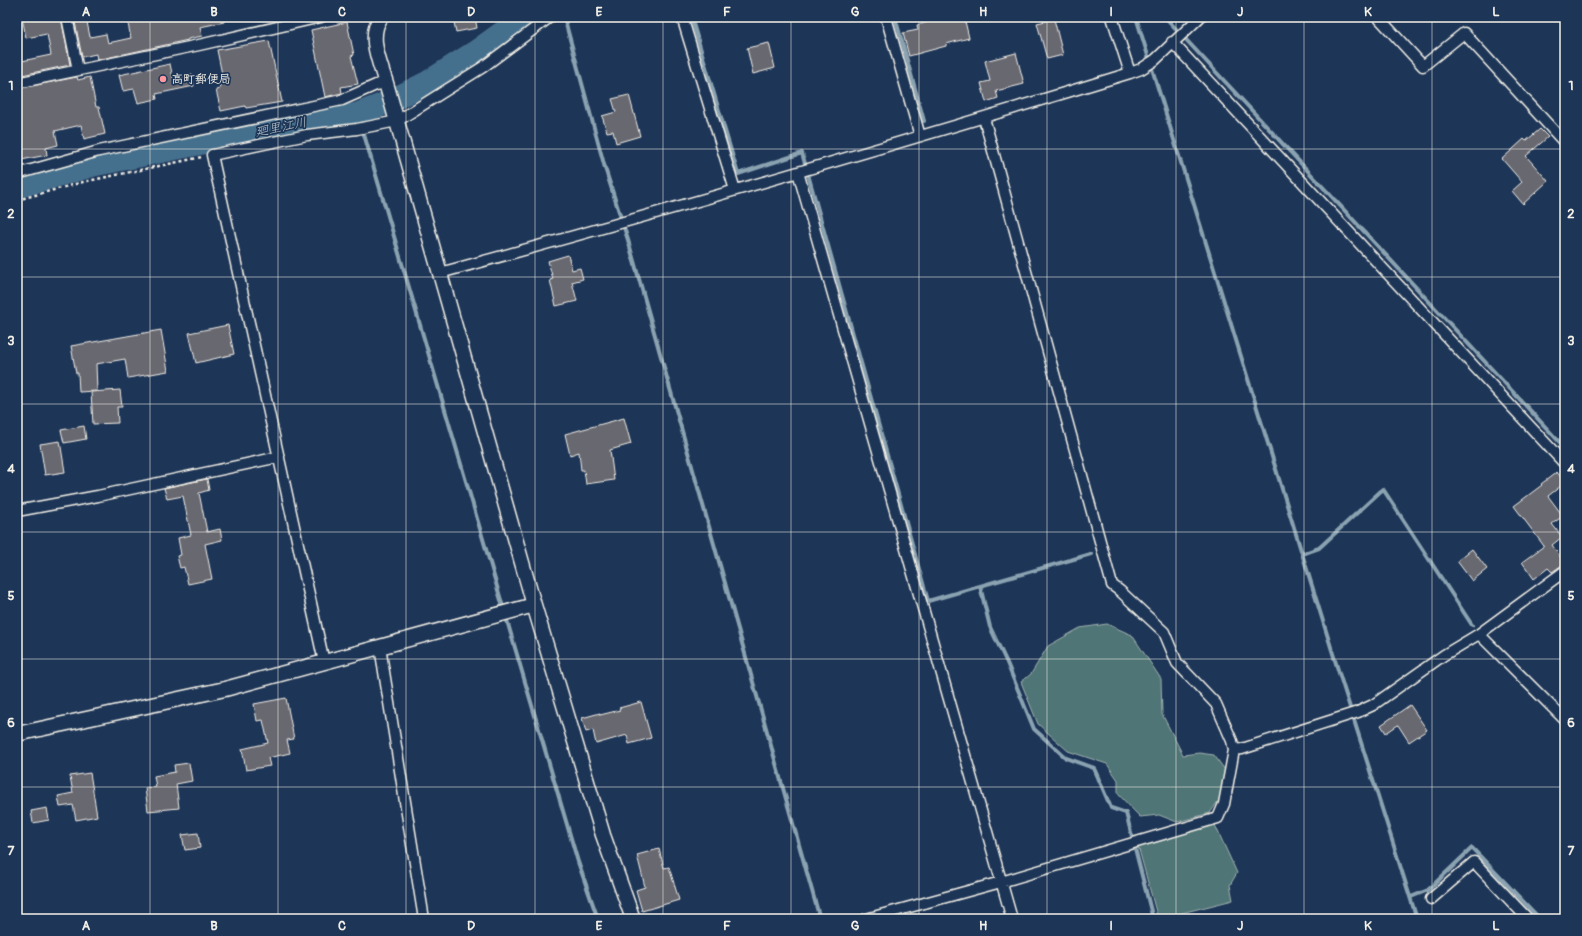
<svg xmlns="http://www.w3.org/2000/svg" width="1582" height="936" viewBox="0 0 1582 936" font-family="Pangolin,'Klee One',sans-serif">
<rect width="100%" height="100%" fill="#1d3557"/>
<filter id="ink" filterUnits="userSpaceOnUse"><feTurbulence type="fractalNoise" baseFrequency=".025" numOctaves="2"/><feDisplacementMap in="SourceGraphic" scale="8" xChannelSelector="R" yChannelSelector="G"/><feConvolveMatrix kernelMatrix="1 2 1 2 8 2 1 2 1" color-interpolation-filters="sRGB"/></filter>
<g filter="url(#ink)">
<path fill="#4f7476" stroke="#a2b2af" d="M1107,624L1132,635L1161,679L1162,714L1183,755L1199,753L1214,755L1225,770L1219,800L1210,813L1177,822L1159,815L1140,817L1118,794V780L1107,764L1068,751L1038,724L1021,682L1031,674L1048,646L1080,628Z
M1215,825L1237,873L1230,885L1233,900L1158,919L1138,846Z"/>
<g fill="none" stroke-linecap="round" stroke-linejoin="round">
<path stroke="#8ba3b1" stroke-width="4" d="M564,17L605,168L628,240L820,919
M691,17L738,174L802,153L928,601L1091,554
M895,17L924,121
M1136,17L1339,673L1417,919
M1165,17L1565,448
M358,114L578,862L598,919
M1302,554L1319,548L1383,489L1472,625
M980,586L990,627L1007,663L1034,729L1066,758L1094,768L1111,808L1126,813L1153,919
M1411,897L1428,890L1472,848L1540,919"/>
<path stroke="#456f8d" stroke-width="23" d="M17,187L94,165L305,122L358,114L386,103L428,82L475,52L524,17"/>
</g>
<path fill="#686771" stroke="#f4f1e8" d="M22,17H61L70,65L17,76V62L51,55L47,34L26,38Z
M74,17H86L90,37L106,34L108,43L131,38L127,19L139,17H224V22L200,27L202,36L188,39V40L97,60L96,54L82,57Z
M453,17H475L477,28L456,32Z
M942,17H964L969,38L946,44V46L909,56L903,33L918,30L917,25L943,18Z
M1054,19L1063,55L1047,59L1037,23Z
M347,22L354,55L351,56L358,84L341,87L342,93L325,97L311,30Z
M269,41L282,102L246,108L245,106L221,111L216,90L220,89L219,85L224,84L217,50Z
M769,43L775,68L753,74L747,48Z
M1016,53L1024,84L996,91L998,98L986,102L981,83L990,81L985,61Z
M170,64L173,78L192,74L194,86L156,94L157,99L138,103L134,89L123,91L119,75Z
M77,77L78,80L90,77L96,107H99L105,134L84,139L81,125L55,131L58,145L46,148L47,155L21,160L17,144H20L17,130V89Z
M629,95L640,136L616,143L613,131L607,132L602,116L616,112L612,99Z
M1540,129L1548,137L1526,156L1548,181L1523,204L1512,191L1522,182L1502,159L1524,139L1526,141Z
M568,255L572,270L580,268L583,279L572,282L577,301L556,306L550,280L553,279L548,261Z
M228,325L234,354L196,363L189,333Z
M161,330L168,371L128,378L125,359L96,364L97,391L79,392L78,373H76L71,346Z
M120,390L122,407H117L118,423L93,424L91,392Z
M624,418L631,444L610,450L614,480L586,484L584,470H581L579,452L570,455L565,434Z
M84,426L86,439L64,443L61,430Z
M60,441L65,472L45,475L40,444Z
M1557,472L1565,483L1548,496L1563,516L1552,524L1562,537L1552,545L1565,563L1552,572L1548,568L1534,579L1522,562L1544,546L1514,506L1542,485L1541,484Z
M207,479L209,490L199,493L207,532L220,529L222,540L205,544L212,579L188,584L184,567L180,568L177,556L181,555L178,538L191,535L183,496L167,499L164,488Z
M1472,549L1487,569L1472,581L1457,561Z
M286,698L294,739L287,740L290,753L268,758L270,766L246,770L242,749L268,743L263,720L257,721L254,704Z
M641,702L651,738L629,744L627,735L596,744L593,730L586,732L582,718L600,713V715L620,710L619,708Z
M1410,705L1427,730L1409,742L1398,725L1386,733L1381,725Z
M189,763L192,781L176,784L179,808L148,811L145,788L156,787L154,776L175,772L174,765Z
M90,773L97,816L76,820L73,805L60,807L58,796L73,793L70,776Z
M47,808L49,820L33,823L31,811Z
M198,833L200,848L185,850L182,835Z
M659,849L664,868L669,867L679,900L642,911L636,890L645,887L637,855Z"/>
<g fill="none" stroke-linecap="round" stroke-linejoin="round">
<g stroke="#f4f1e8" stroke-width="13">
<path id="street" d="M67,17L78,70
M682,17L735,190
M886,17L920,136
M1112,17L1130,73
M1378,17L1423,66L1464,33L1565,143
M1172,42L1565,464
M17,83L199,45L321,17
M798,172L1012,919
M17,174L99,151L342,100L376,85L386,83
M440,273C671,210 901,143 1130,73L1141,69L1155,60L1200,17
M17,511L98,496L279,457
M1479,634L1565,720
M380,647L424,919
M324,662L212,155L307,135L357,129L397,121L483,67L550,17
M1234,750L1242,749L1358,712L1373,705L1444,655L1479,634L1565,571
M1431,899L1474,862L1528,919
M866,919L1001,882L1218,818L1224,804L1234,750L1232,741L1216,704L1177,663L1164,632L1120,591L1112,585L984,118"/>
</g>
<g stroke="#f4f1e8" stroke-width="17">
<path id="secondary" d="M381,17C367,36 380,63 386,83L534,605L603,835L633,919
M17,734L225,689L534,605"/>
</g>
<path stroke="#f4f1e8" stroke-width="2.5" stroke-dasharray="3 3" stroke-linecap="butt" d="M17,200L83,182L202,157"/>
<use href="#street" stroke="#1d3557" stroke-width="10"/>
<use href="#secondary" stroke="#1d3557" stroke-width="14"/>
</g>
</g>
<path fill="none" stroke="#f4f1e8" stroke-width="1" stroke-opacity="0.55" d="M150,17V919M278,17V919M406,17V919M535,17V919M663,17V919M791,17V919M919,17V919M1047,17V919M1176,17V919M1304,17V919M1432,17V919M17,149H1565M17,277H1565M17,404H1565M17,532H1565M17,659H1565M17,787H1565"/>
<circle fill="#ff9aa2" stroke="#1d3557" stroke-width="1.5" cx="163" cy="79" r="4"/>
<g text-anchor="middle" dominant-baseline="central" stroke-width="3.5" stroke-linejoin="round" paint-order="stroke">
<g font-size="12" font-weight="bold" fill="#f4f1e8" stroke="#1d3557" text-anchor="start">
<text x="171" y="79">高町郵便局</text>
</g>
<g font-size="13" font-style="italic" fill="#b7c4c8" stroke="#1d3557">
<text transform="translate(281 127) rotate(-11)">廻里江川</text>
</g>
</g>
<rect width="1582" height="936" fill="none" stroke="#1d3557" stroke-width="44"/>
<rect x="22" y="22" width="1538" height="892" fill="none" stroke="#f4f1e8" stroke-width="1.5"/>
<g font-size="13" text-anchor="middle" font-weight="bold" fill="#f4f1e8">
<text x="86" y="16">A</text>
<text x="214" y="16">B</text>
<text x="342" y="16">C</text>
<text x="471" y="16">D</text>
<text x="599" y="16">E</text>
<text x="727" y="16">F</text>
<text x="855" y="16">G</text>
<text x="983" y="16">H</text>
<text x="1111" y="16">I</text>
<text x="1240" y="16">J</text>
<text x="1368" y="16">K</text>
<text x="1496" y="16">L</text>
<text x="11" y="90">1</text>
<text x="1571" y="90">1</text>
<text x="11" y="218">2</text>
<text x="1571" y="218">2</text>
<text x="11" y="345">3</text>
<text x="1571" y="345">3</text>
<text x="11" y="473">4</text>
<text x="1571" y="473">4</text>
<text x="11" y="600">5</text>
<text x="1571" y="600">5</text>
<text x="11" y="727">6</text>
<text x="1571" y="727">6</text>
<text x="11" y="855">7</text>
<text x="1571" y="855">7</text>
<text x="86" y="930">A</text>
<text x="214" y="930">B</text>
<text x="342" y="930">C</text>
<text x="471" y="930">D</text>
<text x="599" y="930">E</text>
<text x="727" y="930">F</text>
<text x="855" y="930">G</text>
<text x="983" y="930">H</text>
<text x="1111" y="930">I</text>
<text x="1240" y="930">J</text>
<text x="1368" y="930">K</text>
<text x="1496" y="930">L</text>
</g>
</svg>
